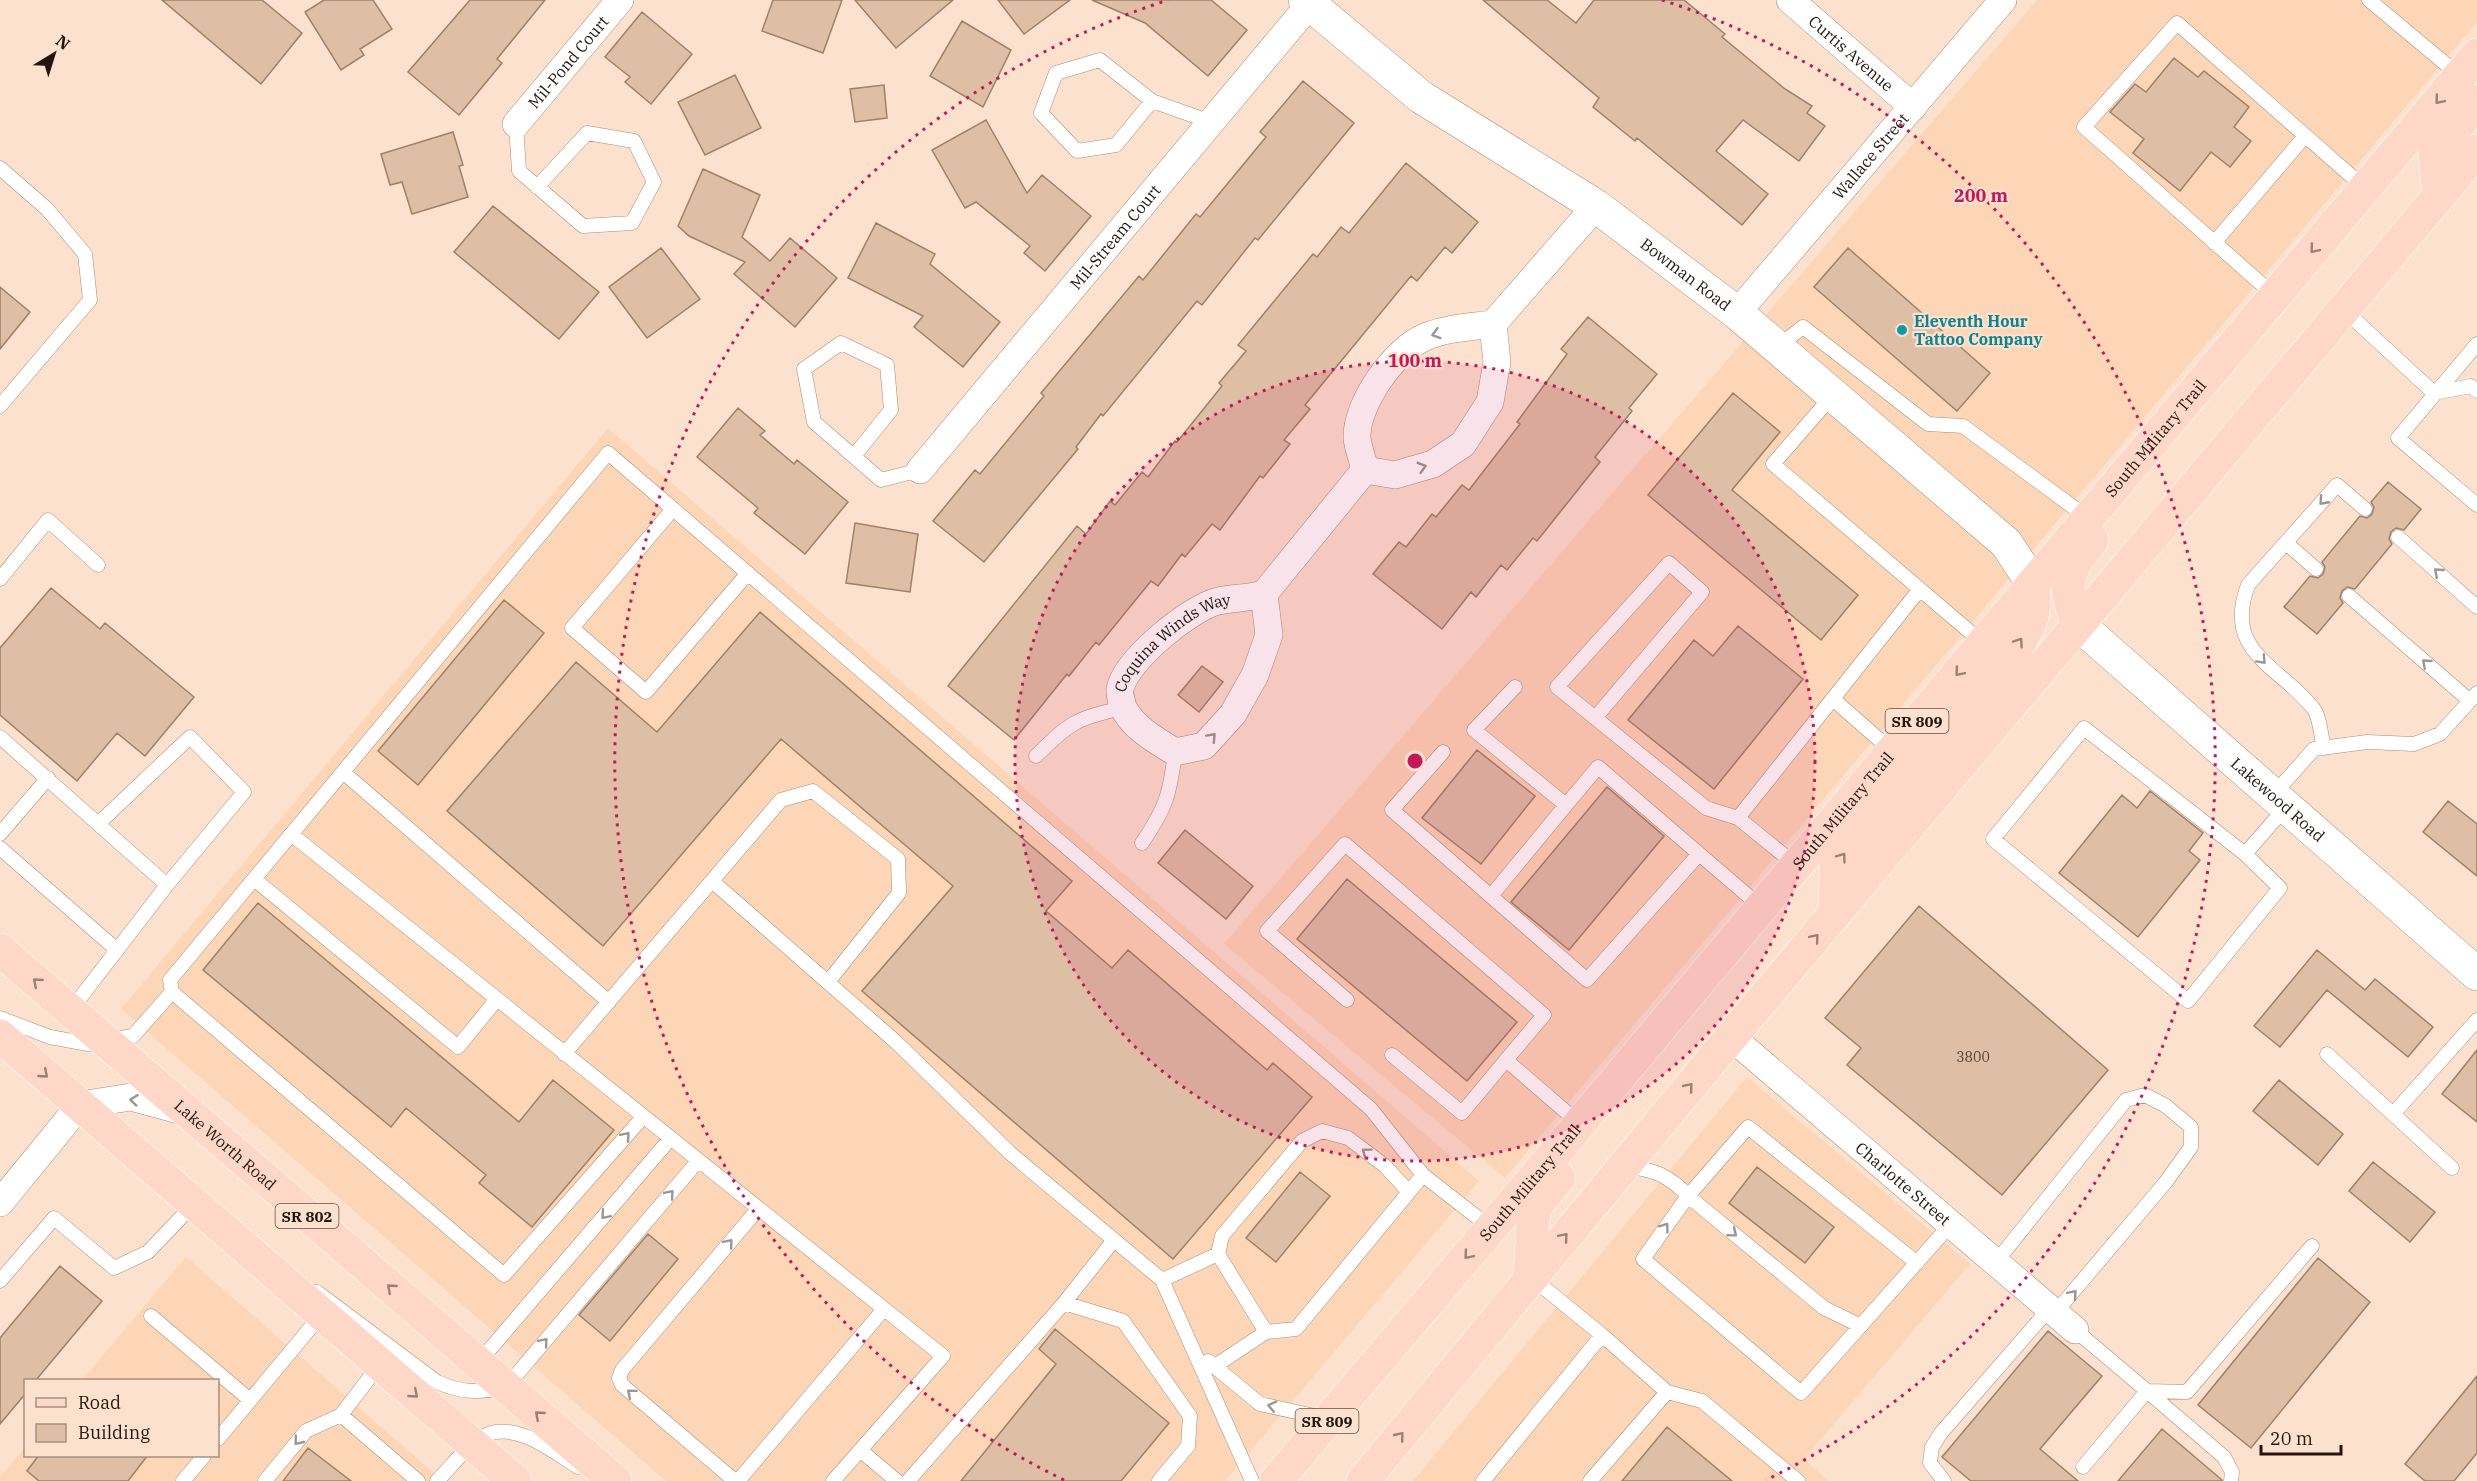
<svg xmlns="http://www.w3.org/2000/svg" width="2477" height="1481" viewBox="0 0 2477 1481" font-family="'IBM Plex Serif',serif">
<rect width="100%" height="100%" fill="#fce2ce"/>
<path fill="#fcd6b7" d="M2037,0H2477V22L1505,1178L1224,944Z
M608,428L1479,1181L1225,1481H666L121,1009Z
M1747,1077L1970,1264L1804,1459L1828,1481H1413Z
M186,1257L443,1481H0V1477L25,1447L26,1456H218V1380H82Z"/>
<path fill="#debea5" stroke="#9e8169" stroke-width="1.5" d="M162,0H262L302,33L261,84Z
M324,0H373L392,29L360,49L364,55L341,70L305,12Z
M470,0H545L497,59L502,63L459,115L408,72Z
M773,0H842L823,53L762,31Z
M855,0H953L896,48Z
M998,0H1070L1024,34Z
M1092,0H1211L1247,30L1208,76L1145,23Z
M1483,0H1547L1576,23L1594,0H1684L1725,34L1722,37L1785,89L1812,106L1807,113L1825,126L1799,161L1743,120L1716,151L1768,194L1742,225L1637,138L1635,141L1593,107L1599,98Z
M642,12L692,54L651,104L625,82L630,77L605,57Z
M962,21L1011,50L983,107L930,76Z
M2174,58L2198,77L2204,71L2249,107L2234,127L2251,141L2230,167L2211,152L2180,191L2133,153L2144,139L2110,112L2135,84L2146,92Z
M735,75L761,128L705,155L678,102Z
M1303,81L1354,123L1258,240L1255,238L1202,305L1197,301L1103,416L1101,414L1076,447L1078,449L984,562L933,521L975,470L980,474L1044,396L1041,393L1139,276L1143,280L1196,214L1200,217L1266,137L1260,132Z
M884,85L887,118L855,122L850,89Z
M986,120L1027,193L1042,175L1091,216L1045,271L1024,253L1030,246L976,202L965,208L932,150Z
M453,132L463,165L459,166L468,197L412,214L402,182L390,185L381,154Z
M1406,163L1478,222L1452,253L1445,247L1417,281L1411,276L1305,405L1310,409L1284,440L1290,444L1263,478L1260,476L1220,530L1212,524L1185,557L1182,554L1158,586L1151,581L1099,645L1096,642L1069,676L1067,674L1014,740L948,686L1077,526L1086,534L1110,501L1115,505L1142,472L1148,477L1175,441L1177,442L1222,386L1219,383L1246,351L1238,345L1313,254L1317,257L1341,227L1349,233Z
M703,169L760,195L742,237L770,261L790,238L837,278L795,327L734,274L745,262L689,236L678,226Z
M493,206L599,292L559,339L454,252Z
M876,223L935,254L930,264L1000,322L963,367L914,327L923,316L848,278Z
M661,248L700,299L647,338L609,287Z
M1848,248L1990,373L1957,411L1814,287Z
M0,287L30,312L0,349Z
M1588,317L1657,374L1629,408L1632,411L1595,457L1600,462L1537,541L1533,538L1507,570L1501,565L1476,597L1471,592L1442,629L1373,574L1399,542L1406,547L1432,514L1436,517L1462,485L1469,490L1520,424L1517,422L1567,354L1561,349Z
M1733,393L1780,432L1732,490L1858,595L1821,640L1648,495Z
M738,408L765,431L760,435L794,464L797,460L848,502L805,554L754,513L758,508L697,457Z
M2388,482L2421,509L2404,530L2396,528L2391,532L2389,539L2392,544L2355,589L2347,587L2342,591L2340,598L2343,603L2317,634L2284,607L2310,576L2318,578L2323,574L2325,567L2322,562L2360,516L2367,518L2372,514L2374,507L2371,502Z
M855,523L918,534L910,592L846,583Z
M51,588L100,629L105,623L194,697L145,756L117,733L77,781L0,715V648Z
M504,600L544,633L418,785L378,751Z
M760,612L1072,881L1046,911L1112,968L1128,950L1267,1070L1273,1063L1312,1097L1173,1259L862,991L953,886L781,739L603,946L447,811L576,662L657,732Z
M1738,626L1803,679L1714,789L1628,720L1694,640L1713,656Z
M1202,666L1223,682L1199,712L1178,695Z
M1477,750L1535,796L1481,864L1422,818Z
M1607,787L1664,836L1569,950L1511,902Z
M2150,791L2203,833L2189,851L2200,860L2138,937L2059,873L2122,795L2137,808Z
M2448,801L2477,824V876L2423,832Z
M1185,830L1253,886L1226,919L1158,863Z
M1347,879L1517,1022L1467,1081L1297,939Z
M258,903L519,1122L553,1080L614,1130L532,1227L479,1183L486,1175L406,1108L391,1127L203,970Z
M1919,906L2108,1070L2002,1195L1847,1065L1861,1048L1825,1018Z
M2317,950L2365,990L2375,979L2433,1027L2408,1057L2327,990L2280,1047L2254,1026Z
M2477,1050V1122L2442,1094Z
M2279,1080L2343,1134L2318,1165L2253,1111Z
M2373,1162L2435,1212L2410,1242L2349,1191Z
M1757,1167L1834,1227L1805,1263L1729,1203Z
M1300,1172L1330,1196L1276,1262L1246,1238Z
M648,1234L678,1259L610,1341L579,1315Z
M2318,1258L2370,1302L2251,1448L2198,1405Z
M60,1266L102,1301L36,1380H26V1393L0,1424V1338Z
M1055,1329L1169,1423L1121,1481H961L1056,1364L1039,1349Z
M2048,1331L2102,1376L2040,1449L2078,1481H1971L1942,1457Z
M2477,1376V1453L2454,1481H2425L2405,1464Z
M1667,1427L1732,1481H1622Z
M2162,1429L2222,1480V1481H2118Z
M308,1448L351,1481H283Z
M39,1455H148L128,1481H39L27,1471Z"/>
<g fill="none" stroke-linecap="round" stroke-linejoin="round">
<g stroke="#aa8d75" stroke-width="15">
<path id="service" d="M2369,0L2460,76
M1152,101L1116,145L1077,151L1041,113L1056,73L1100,60L1152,101L1211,122
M516,124L519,171L583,226L632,223L654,182L634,141L587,133L537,187
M0,168L47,209L85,254L90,300L0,406
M2214,243L2305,136
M2275,296L2084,127L2177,23L2365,188
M2343,309L2434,393
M2477,344L2398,438L2477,505
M1777,347L1803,327L1928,424L1963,426L2088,518
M2434,393L2471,386L2477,391
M1833,395L1773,464L1983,643
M854,456L891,410L887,365L841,343L804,369L814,422L881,480L920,470
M673,509L572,628L646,692L748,573
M2398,537L2477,607
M2286,543L2316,569
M0,579L48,520L98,565
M2349,596L2470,701
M1515,687L1474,730L1566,805L1598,767L1761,907
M1833,699L1892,751
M1595,718L1702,592L1669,563L1557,687L1706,808L1738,818
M0,737L167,885L244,792L190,737L99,823
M2324,748C2321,737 2320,716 2313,708C2278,665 2223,652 2248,585L2337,485L2365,509
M1443,752L1392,810L1587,980L1699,854
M1036,756C1070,722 1077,718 1123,708
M343,772L609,1002
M2273,795L2314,749L2367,742L2414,744L2440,734L2477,693
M0,834L48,778
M291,834L943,1356L833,1481
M1142,843C1166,808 1170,794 1175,752
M0,848L117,950
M2245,854L2280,888L2188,1001L1993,839L2084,728L2245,854L2286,807
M1796,865L1738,818L1920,589
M254,879L458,1047L497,999
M712,881L896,1042L1010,1153L1162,1280L1252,1481
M1491,896L1566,805
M1347,1000L1267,931L1345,844L1544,1015L1506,1060L1580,1124
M70,1011L167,885
M0,1018L50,1037L88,1044L105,1041L133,1036L172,992
M564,1054L781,800L813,791L898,859L899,893L828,982
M2327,1054L2452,1168
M1392,1055L1462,1113L1506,1060
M2394,1113L2477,1020
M643,1117L504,1275L172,992L170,980L608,453L1371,1109L1423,1175L1491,1228
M1626,1166C1654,1170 1669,1175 1688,1196L1824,1308L1861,1326
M1218,1254L1222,1236L1302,1141L1322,1131L1348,1138L1385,1166L1409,1192
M1996,1262L2126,1100L2145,1095L2166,1106L2191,1127V1147L2165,1183L2055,1313
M1917,1263L1748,1127L1688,1196L1643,1259L1801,1393C1851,1337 1901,1280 1951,1224
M1532,1278L1602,1335
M1162,1280L1218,1254L1266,1332
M0,1281L54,1218L114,1268L148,1252L194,1204
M317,1292L437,1382C462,1393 479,1393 506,1387L698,1161
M1064,1303L1114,1240
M151,1316L250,1400
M2075,1330L2147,1391L2083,1467
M1208,1361L1260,1404L1328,1419
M478,1363L670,1139
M380,1364L341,1415L418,1481
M1215,1366L1266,1332L1296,1329L1423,1175
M2147,1391L2187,1392L2312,1246
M2147,1391L2224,1457L2232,1472L2231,1481
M1667,1392L1702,1401L1798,1481
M218,1439L322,1314
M860,1450L897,1481
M183,1481L204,1456
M265,1481L306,1431L341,1415
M437,1481C451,1467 466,1446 484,1436C515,1420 552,1451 578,1467
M735,1481L622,1385L619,1378L622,1370L758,1209
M738,1481L884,1309
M908,1481L1064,1303L1123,1321L1190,1416L1188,1446L1159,1481
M1483,1481L1602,1335L1667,1392L1590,1481
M1944,1481L1930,1463L1932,1447L1941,1433L2050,1308"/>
</g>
<g stroke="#aa8d75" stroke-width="28">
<g id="minor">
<path id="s1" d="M1790,0L1913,107"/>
<path id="s2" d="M516,124L620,0"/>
<path id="s3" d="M1737,313L2003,0"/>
<path id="s4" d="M920,470L1310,4"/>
<path d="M1365,470C1363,460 1358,448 1357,438C1356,404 1394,350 1425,337C1446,328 1471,327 1493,324L1596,206"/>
<path d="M1365,470L1395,475L1433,464L1463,444L1490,402L1497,362L1493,324"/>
<path id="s5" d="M1264,594L1269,635L1255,675L1233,714L1204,746L1175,752C1157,741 1132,727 1123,707C1122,703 1119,693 1120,689C1126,660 1190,608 1218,601C1233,598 1249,598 1264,594L1365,470"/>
<path id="s6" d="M1731,1037L2075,1330"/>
<path d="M0,1203L80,1105L131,1097L186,1112"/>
</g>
</g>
<g stroke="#aa8d75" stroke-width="34">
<g id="tertiary">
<path id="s7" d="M1305,0L1421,97L1596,206L1737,313L2006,543L2033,584"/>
<path id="s8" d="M2078,624L2477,974"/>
</g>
</g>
<g stroke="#fff" stroke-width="34">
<g id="primary">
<path d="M2439,196L2435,154L2477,101"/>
<path d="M2078,624C2062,583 2065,574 2092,540"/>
<path d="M1835,914L1836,863L2015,650C2030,626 2037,614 2033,584"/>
<path id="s9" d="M0,950L615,1481"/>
<path d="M0,1036L515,1481"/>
<path d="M1530,1277L1534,1208L1559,1178"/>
<path id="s10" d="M1276,1481L1550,1159L2477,55"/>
<path d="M1363,1481L1731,1037L2477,151"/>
</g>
</g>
<use href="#service" stroke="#fff" stroke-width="14"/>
<use href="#minor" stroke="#fff" stroke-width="27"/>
<use href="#tertiary" stroke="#fff" stroke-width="33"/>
<use href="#primary" stroke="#fdd8c9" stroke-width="33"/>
</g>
<defs><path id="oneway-chevron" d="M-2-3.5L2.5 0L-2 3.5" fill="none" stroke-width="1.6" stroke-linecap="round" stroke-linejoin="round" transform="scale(1.5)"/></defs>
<g stroke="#9a8174">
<use href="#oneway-chevron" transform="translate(2439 100) rotate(130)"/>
<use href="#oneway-chevron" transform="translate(2314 249) rotate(130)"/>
<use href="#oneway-chevron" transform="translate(2019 642) rotate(-56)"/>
<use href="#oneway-chevron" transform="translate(1959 672) rotate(130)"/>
<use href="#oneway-chevron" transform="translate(1842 857) rotate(-54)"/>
<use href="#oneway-chevron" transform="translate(1815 938) rotate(-50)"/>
<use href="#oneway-chevron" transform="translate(37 982) rotate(-139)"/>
<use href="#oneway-chevron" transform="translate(44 1074) rotate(41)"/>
<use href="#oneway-chevron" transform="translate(1689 1087) rotate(-50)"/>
<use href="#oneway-chevron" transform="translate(1564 1237) rotate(-50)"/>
<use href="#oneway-chevron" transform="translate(1468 1255) rotate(130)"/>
<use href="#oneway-chevron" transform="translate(391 1288) rotate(-139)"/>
<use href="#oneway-chevron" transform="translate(414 1394) rotate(41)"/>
<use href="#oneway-chevron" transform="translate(539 1415) rotate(-139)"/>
<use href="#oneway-chevron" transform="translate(1400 1436) rotate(-51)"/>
</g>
<g stroke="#9c9692">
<use href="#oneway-chevron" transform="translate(1436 334) rotate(164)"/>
<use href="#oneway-chevron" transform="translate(1422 467) rotate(-16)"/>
<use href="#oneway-chevron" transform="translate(2323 501) rotate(132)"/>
<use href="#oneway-chevron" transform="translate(2438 572) rotate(-139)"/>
<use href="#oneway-chevron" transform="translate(2262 660) rotate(47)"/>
<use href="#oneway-chevron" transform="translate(2426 663) rotate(-139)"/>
<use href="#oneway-chevron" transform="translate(1212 737) rotate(-47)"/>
<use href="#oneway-chevron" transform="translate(134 1100) rotate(-173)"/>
<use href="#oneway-chevron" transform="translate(626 1136) rotate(-49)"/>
<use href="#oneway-chevron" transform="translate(1366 1152) rotate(-143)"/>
<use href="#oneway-chevron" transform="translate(670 1194) rotate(-50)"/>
<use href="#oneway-chevron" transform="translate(605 1215) rotate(131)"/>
<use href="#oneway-chevron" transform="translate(1665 1227) rotate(-54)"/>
<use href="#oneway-chevron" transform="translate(1733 1233) rotate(39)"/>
<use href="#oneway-chevron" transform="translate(729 1243) rotate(-50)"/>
<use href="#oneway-chevron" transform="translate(2073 1294) rotate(-49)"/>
<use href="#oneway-chevron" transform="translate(544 1342) rotate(-50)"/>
<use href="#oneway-chevron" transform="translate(631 1393) rotate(-140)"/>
<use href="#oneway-chevron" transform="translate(1272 1406) rotate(-167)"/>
<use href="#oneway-chevron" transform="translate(298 1441) rotate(129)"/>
</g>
<circle cx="1415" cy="761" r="400" fill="#c2185b" fill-opacity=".12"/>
<g fill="none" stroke="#c2185b" stroke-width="3" stroke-dasharray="3 6">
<circle cx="1415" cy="761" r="400"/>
<path d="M1064 1480A800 800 0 0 1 1168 0M1662 0A800 800 0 0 1 1766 1480"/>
</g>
<circle fill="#0f9aa8" stroke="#fce2ce" stroke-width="2" cx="1902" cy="330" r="6"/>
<g text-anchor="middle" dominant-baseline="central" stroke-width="4.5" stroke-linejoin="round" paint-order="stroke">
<g font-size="14" fill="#514033">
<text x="1973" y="1057">3800</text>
</g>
<g fill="#fce2ce" stroke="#635347" stroke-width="1.5">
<rect x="1885.5" y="709" width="63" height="24" rx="4.5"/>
<rect x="275.5" y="1204" width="63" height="24" rx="4.5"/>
<rect x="1295.5" y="1409" width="63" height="24" rx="4.5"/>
</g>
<g font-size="15" font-weight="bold" fill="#22160d">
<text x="1917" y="721">SR 809</text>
<text x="307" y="1216">SR 802</text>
<text x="1327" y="1421">SR 809</text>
</g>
<g font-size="16" fill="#22160d" stroke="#fce2ce">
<text stroke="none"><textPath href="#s1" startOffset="81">Curtis Avenue</textPath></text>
<text stroke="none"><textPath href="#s2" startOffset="81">Mil-Pond Court</textPath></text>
<text stroke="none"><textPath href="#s3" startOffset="206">Wallace Street</textPath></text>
<text stroke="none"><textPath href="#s4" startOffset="304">Mil-Stream Court</textPath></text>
<text stroke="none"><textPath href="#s7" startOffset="470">Bowman Road</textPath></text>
<text stroke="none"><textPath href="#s10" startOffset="1364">South Military Trail</textPath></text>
<text stroke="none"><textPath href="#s5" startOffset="362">Coquina Winds Way</textPath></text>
<text stroke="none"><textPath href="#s8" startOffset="266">Lakewood Road</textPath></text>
<text stroke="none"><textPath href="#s10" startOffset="878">South Military Trail</textPath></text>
<text stroke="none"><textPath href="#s9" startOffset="298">Lake Worth Road</textPath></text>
<text stroke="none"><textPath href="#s10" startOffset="392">South Military Trail</textPath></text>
<text stroke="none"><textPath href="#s6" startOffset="226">Charlotte Street</textPath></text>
</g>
<g font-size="16" font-weight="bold" fill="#0d838f" stroke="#fce2ce" text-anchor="start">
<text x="1914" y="321">Eleventh Hour<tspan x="1914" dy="18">Tattoo Company</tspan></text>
</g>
</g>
<circle cx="1415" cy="761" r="9" fill="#c2185b" stroke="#fce2ce" stroke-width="3"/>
<g font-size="18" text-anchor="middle" font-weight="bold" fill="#c2185b" stroke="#fce2ce" stroke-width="4.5" stroke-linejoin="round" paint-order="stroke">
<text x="1981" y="202">200 m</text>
<text x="1415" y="367">100 m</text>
</g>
<rect x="24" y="1379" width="195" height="78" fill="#fce2ce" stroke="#a59081" stroke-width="1.5"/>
<rect x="36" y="1398" width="30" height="9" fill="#fdd8c9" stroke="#a59081" stroke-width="1.5"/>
<text x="78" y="1409" font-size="18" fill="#22160d">Road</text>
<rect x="36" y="1424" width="30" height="18" fill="#debea5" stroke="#a59081" stroke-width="1.5"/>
<text x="78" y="1439" font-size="18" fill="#22160d">Building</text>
<g transform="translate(54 54) rotate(38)" stroke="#fce2ce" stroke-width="4.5" paint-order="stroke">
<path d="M0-4.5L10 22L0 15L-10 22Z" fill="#22160d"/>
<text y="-9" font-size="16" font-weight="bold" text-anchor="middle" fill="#22160d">N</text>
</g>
<path d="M2261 1445v9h80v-9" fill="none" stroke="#22160d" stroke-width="3"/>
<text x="2270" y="1445" font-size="18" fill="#22160d" stroke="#fce2ce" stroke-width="4.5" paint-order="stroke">20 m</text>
</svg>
